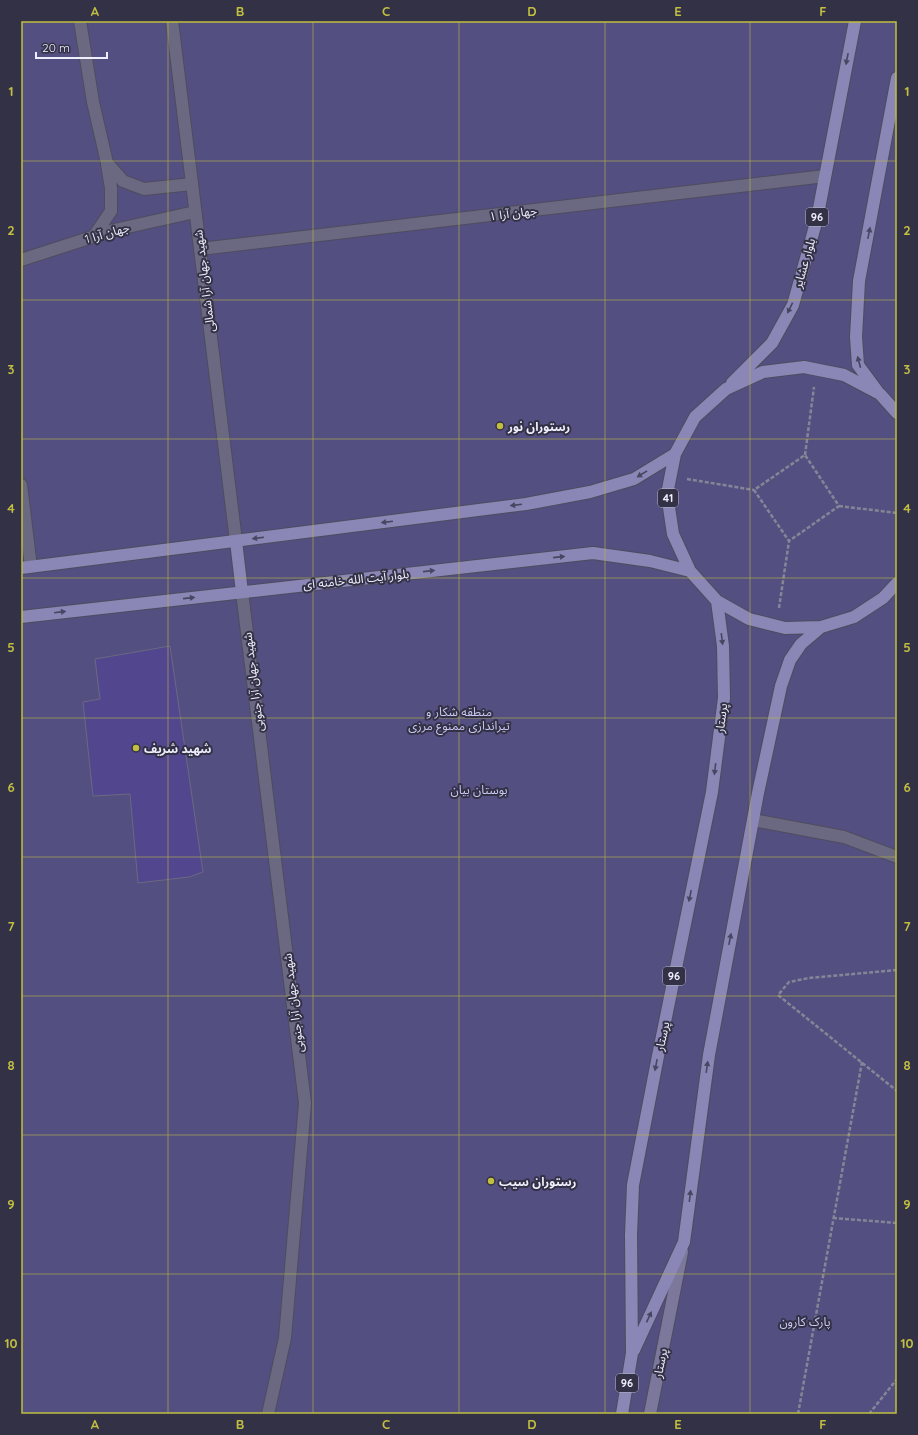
<svg xmlns="http://www.w3.org/2000/svg" width="918" height="1435" viewBox="0 0 918 1435" font-family="Quicksand,'Noto Sans Arabic',sans-serif">
<rect width="100%" height="100%" fill="#333146"/>
<path fill="#544f81" d="M21,21H897V1414H21Z"/>
<path fill="#52478e" stroke="#6a6980" d="M170,646L203,872L189,877L138,883L130,794L93,796L83,702L100,699L95,659Z"/>
<g fill="none" stroke-linecap="round" stroke-linejoin="round">
<g stroke="#4e4c5e" stroke-width="14">
<path id="service" d="M753,820L844,837L897,857"/>
</g>
<g stroke="#4e4c5e" stroke-width="14">
<path id="minor" d="M80,21L93,102L107,163L123,181L144,189L192,184
M94,236L111,211V188L107,164
M200,249L825,176
M21,260L114,230L195,212
M21,485L31,567"/>
</g>
<g stroke="#4e4c5e" stroke-width="14">
<path id="tertiary" d="M172,21L236,541
M242,592L305,1103L285,1338L268,1414"/>
</g>
<g stroke="#4e4c5e" stroke-width="14">
<path id="secondary" d="M650,1414L682,1252"/>
</g>
<g stroke="#4e4c5e" stroke-width="14">
<path id="primary" d="M732,383L772,343L793,305L817,219L855,21
M878,392L858,365L856,337L859,281L897,78
M897,413L880,394L844,375L804,367L763,372L726,389L695,417L675,454L667,494L673,534L690,571L717,601L749,619L785,628L821,627L854,617L883,598L897,583
M236,541L242,592
M21,568L526,504L590,492L634,479L675,454
M21,617L593,553L650,561L690,571
M634,1350L684,1242L709,1055L758,793L781,686L790,660L801,644L821,627
M622,1414L632,1353L631,1235L633,1185L658,1056L712,792L724,698L723,646L717,601"/>
</g>
<path stroke="#868597" stroke-width="2.5" stroke-dasharray="4 2" stroke-linecap="butt" d="M805,455L814,387
M687,479L754,490
M839,506L897,513
M779,608L789,541L754,490L805,455L839,506L789,541
M897,970L809,978L789,982L778,995L897,1091
M833,1218L897,1223
M798,1414L862,1062
M869,1414L897,1379"/>
<use href="#service" stroke="#6b6981" stroke-width="12"/>
<use href="#minor" stroke="#6b6981" stroke-width="12"/>
<use href="#tertiary" stroke="#6b6981" stroke-width="12"/>
<use href="#secondary" stroke="#7b789c" stroke-width="12"/>
<use href="#primary" stroke="#8a86b6" stroke-width="12"/>
</g>
<defs><path id="oneway-solid" d="M-6-.8H1V-3.2L6.5 0L1 3.2V.8H-6Z"/></defs>
<g fill="#494662">
<use href="#oneway-solid" transform="translate(847 59) rotate(101)"/>
<use href="#oneway-solid" transform="translate(869 233) rotate(-79)"/>
<use href="#oneway-solid" transform="translate(790 308) rotate(116)"/>
<use href="#oneway-solid" transform="translate(859 362) rotate(-105)"/>
<use href="#oneway-solid" transform="translate(642 474) rotate(148)"/>
<use href="#oneway-solid" transform="translate(516 505) rotate(173)"/>
<use href="#oneway-solid" transform="translate(387 522) rotate(173)"/>
<use href="#oneway-solid" transform="translate(258 538) rotate(173)"/>
<use href="#oneway-solid" transform="translate(559 557) rotate(-6)"/>
<use href="#oneway-solid" transform="translate(429 571) rotate(-6)"/>
<use href="#oneway-solid" transform="translate(189 598) rotate(-6)"/>
<use href="#oneway-solid" transform="translate(60 612) rotate(-7)"/>
<use href="#oneway-solid" transform="translate(722 639) rotate(83)"/>
<use href="#oneway-solid" transform="translate(715 769) rotate(97)"/>
<use href="#oneway-solid" transform="translate(690 896) rotate(102)"/>
<use href="#oneway-solid" transform="translate(730 939) rotate(-79)"/>
<use href="#oneway-solid" transform="translate(656 1065) rotate(101)"/>
<use href="#oneway-solid" transform="translate(707 1067) rotate(-82)"/>
<use href="#oneway-solid" transform="translate(690 1196) rotate(-83)"/>
<use href="#oneway-solid" transform="translate(649 1317) rotate(-65)"/>
</g>
<path fill="none" stroke="#c1be40" stroke-width="1" stroke-opacity="0.55" d="M168,21V1414M313,21V1414M459,21V1414M605,21V1414M750,21V1414M21,161H897M21,300H897M21,439H897M21,578H897M21,718H897M21,857H897M21,996H897M21,1135H897M21,1274H897"/>
<g fill="#c1be40" stroke="#333146" stroke-width="1.5">
<circle cx="500" cy="426" r="4"/>
<circle cx="136" cy="748" r="4"/>
<circle cx="491" cy="1181" r="4"/>
</g>
<g text-anchor="middle" dominant-baseline="central" stroke-width="4" stroke-linejoin="round" paint-order="stroke">
<g fill="#333146" stroke="#b6b5c5" stroke-width="1">
<rect x="806" y="208" width="22" height="18" rx="3"/>
<rect x="658" y="489" width="20" height="18" rx="3"/>
<rect x="663" y="967" width="22" height="18" rx="3"/>
<rect x="616" y="1374" width="22" height="18" rx="3"/>
</g>
<g font-size="11" font-weight="bold" fill="#eeeefc">
<text x="817" y="217">96</text>
<text x="668" y="498">41</text>
<text x="674" y="976">96</text>
<text x="627" y="1383">96</text>
</g>
<g font-size="12" fill="#eeeefc" stroke="#333146">
<text transform="translate(513 213) rotate(-7)">جهان آرا ۱</text>
<text transform="translate(107 233) rotate(-16)">جهان آرا 1</text>
<text transform="translate(804 263) rotate(-74)">بلوار عشایر</text>
<text transform="translate(204 281) rotate(-97)">شهید جهان آرا شمالی</text>
<text transform="translate(356 579) rotate(-6)">بلوار آیت الله خامنه ای</text>
<text transform="translate(253 682) rotate(-97)">شهید جهان آرا جنوبی</text>
<text transform="translate(721 718) rotate(-83)">پرستار</text>
<text transform="translate(293 1003) rotate(-97)">شهید جهان آرا جنوبی</text>
<text transform="translate(662 1036) rotate(-78)">پرستار</text>
<text transform="translate(660 1363) rotate(-79)">پرستار</text>
</g>
<g font-size="12" font-weight="bold" fill="#eeeefc" stroke="#333146" text-anchor="start">
<text x="508" y="426">رستوران نور</text>
<text x="144" y="748">شهید شریف</text>
<text x="499" y="1181">رستوران سیب</text>
</g>
<g font-size="12" fill="#cccaf3" stroke="#333146">
<text x="459" y="711">منطقه شکار و<tspan x="459" dy="14">تیراندازی ممنوع مرزی</tspan></text>
<text x="479" y="789">بوستان بیان</text>
<text x="805" y="1321">پارک کارون</text>
</g>
</g>
<rect width="918" height="1435" fill="none" stroke="#333146" stroke-width="44"/>
<path d="M36 52v6h71v-6" fill="none" stroke="#eeeefc" stroke-width="2"/>
<text x="42" y="52" font-size="12" fill="#eeeefc" stroke="#333146" stroke-width="3" paint-order="stroke">20 m</text>
<rect x="22" y="22" width="874" height="1391" fill="none" stroke="#c1be40" stroke-width="1.5"/>
<g font-size="13" text-anchor="middle" font-weight="bold" fill="#c1be40">
<text x="95" y="16">A</text>
<text x="240" y="16">B</text>
<text x="386" y="16">C</text>
<text x="532" y="16">D</text>
<text x="678" y="16">E</text>
<text x="823" y="16">F</text>
<text x="11" y="96">1</text>
<text x="907" y="96">1</text>
<text x="11" y="235">2</text>
<text x="907" y="235">2</text>
<text x="11" y="374">3</text>
<text x="907" y="374">3</text>
<text x="11" y="513">4</text>
<text x="907" y="513">4</text>
<text x="11" y="652">5</text>
<text x="907" y="652">5</text>
<text x="11" y="792">6</text>
<text x="907" y="792">6</text>
<text x="11" y="931">7</text>
<text x="907" y="931">7</text>
<text x="11" y="1070">8</text>
<text x="907" y="1070">8</text>
<text x="11" y="1209">9</text>
<text x="907" y="1209">9</text>
<text x="11" y="1348">10</text>
<text x="907" y="1348">10</text>
<text x="95" y="1429">A</text>
<text x="240" y="1429">B</text>
<text x="386" y="1429">C</text>
<text x="532" y="1429">D</text>
<text x="678" y="1429">E</text>
<text x="823" y="1429">F</text>
</g>
</svg>
